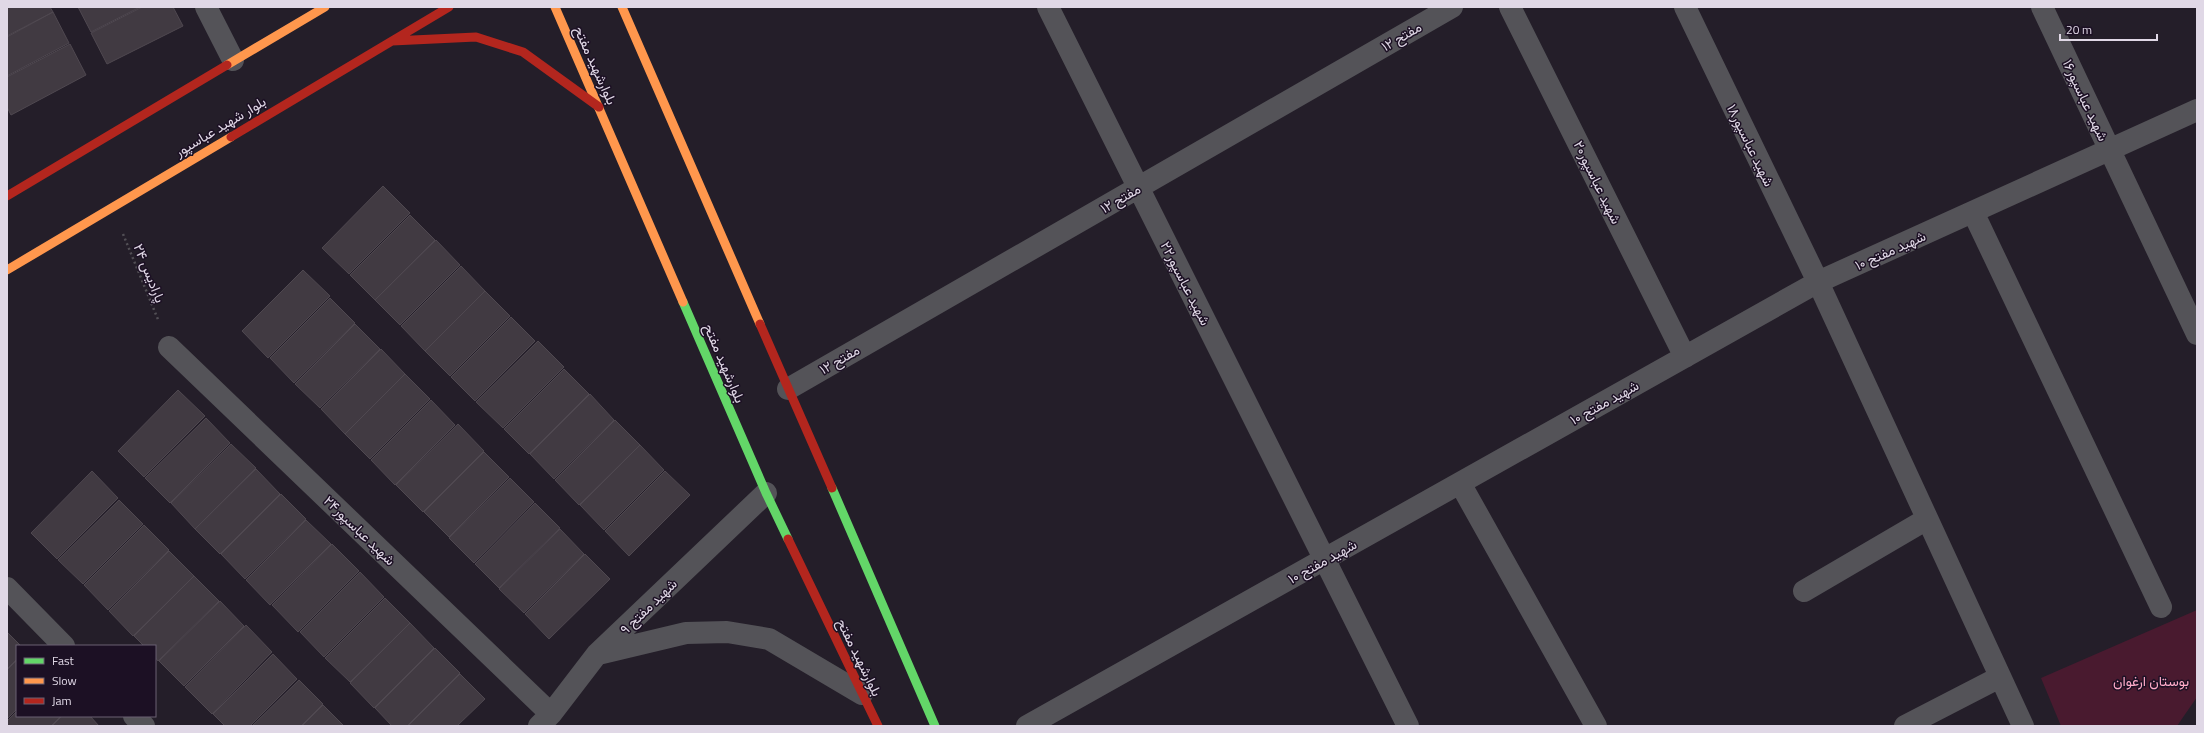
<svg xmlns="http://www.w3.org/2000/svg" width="2204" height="733" viewBox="0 0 2204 733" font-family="'Titillium Web',Vazirmatn,sans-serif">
<rect width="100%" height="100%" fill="#241e29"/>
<path fill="#491a2f" d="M2197,610V697L2177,726H2061L2041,678Z"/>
<path fill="#413a42" stroke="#4f4850" d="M7,7H50L53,12L7,36Z
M78,7H140L91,32Z
M142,7H173L183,26L107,64L91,33Z
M53,12L69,43L7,76V37Z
M70,44L86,75L11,115L7,107V77Z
M383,186L410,213L349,274L322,248Z
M410,215L435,240L375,300L350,275Z
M436,240L460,265L400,325L375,300Z
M461,266L485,291L425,351L401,326Z
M303,270L330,296L268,358L242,331Z
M485,291L510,316L450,376L425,351Z
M330,298L355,323L294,383L270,358Z
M511,317L535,341L475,401L451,377Z
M355,324L380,349L320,408L295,384Z
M538,341L564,367L503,428L476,402Z
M381,349L405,374L345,434L321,409Z
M564,369L589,394L529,454L504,429Z
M405,374L430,399L370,459L345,434Z
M178,390L205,416L144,477L118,451Z
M590,394L614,420L554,479L530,454Z
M431,400L455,425L395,485L371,460Z
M206,418L230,443L170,503L145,478Z
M615,420L640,445L579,505L555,480Z
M458,424L484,451L423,512L396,485Z
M231,444L256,468L195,529L171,503Z
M640,445L664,470L604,530L580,505Z
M484,452L509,477L449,537L424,512Z
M256,469L280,494L220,554L195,529Z
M92,471L118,498L57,559L31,533Z
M665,471L690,495L629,556L605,531Z
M510,478L534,502L474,563L449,538Z
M281,494L306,519L245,579L221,554Z
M119,500L143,524L83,584L58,560Z
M535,503L560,528L499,588L475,564Z
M306,520L331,544L270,605L246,580Z
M144,525L169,550L108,610L84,585Z
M560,529L584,554L524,613L499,589Z
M332,544L359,571L298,632L272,605Z
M169,551L194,576L133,636L109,611Z
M585,554L610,579L549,639L525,614Z
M360,572L384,597L324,657L300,632Z
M194,576L219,601L158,661L155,657V646H144L134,636Z
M385,598L410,623L350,682L325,658Z
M220,601L244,626L184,686L159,661Z
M410,623L434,648L374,708L350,683Z
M246,625L272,652L212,714L185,687Z
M7,632L21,646H17V659L7,669Z
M435,648L460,673L407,726H392L375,708Z
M273,654L297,679L250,726H225L213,714Z
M17,660V709L7,719V670Z
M460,674L485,699L457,726H408Z
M299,680L323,704L301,726H252Z
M323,705L344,726H302Z
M17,711V716H61L51,726H7V721Z
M62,716H90L99,726H52Z"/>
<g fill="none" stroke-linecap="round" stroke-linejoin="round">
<path stroke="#524f55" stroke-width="2.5" stroke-dasharray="2 3" stroke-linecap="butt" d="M123,234L159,322"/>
<path stroke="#545358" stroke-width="22" d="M206,7L233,60
M1048,7L1408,726
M1510,7L1685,357
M1685,7L1818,282L2023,726
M2042,7L2197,334
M1973,212L2161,607
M169,347L551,714
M788,389L1452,7
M1460,483L1596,726
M7,588L64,646
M1804,591L1927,519
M598,654L686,633L727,632L769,639L862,694
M134,716L144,726
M539,726L551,714L597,654L766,493
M1027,726L1818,282L2197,110
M1905,726L2000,677"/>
<path stroke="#63d668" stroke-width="9" d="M683,302L766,493L788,539
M832,488L935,726"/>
<path stroke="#ff974d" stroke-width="9" d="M555,7L683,302
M622,7L760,324
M227,65L325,7
M7,270L231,137"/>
<path stroke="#b3261e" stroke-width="9" d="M392,41L476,37L523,52L599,107
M231,137L449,7
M7,196L227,65
M760,324L832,488
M788,539L878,726"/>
</g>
<g text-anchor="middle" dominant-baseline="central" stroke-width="3" stroke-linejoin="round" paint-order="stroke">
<g font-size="14" fill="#e0d8e6" stroke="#1c1024">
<text transform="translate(1401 36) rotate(-30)">مفتح ۱۲</text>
<text transform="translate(596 65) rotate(66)">بلوارشهید مفتح</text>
<text transform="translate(2086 100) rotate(65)">شهید عباسپور۱۶</text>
<text transform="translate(220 126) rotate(-31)">بلوار شهید عباسپور</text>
<text transform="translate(1751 145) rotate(64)">شهید عباسپور۱۸</text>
<text transform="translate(1598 182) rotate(64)">شهید عباسپور۲۰</text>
<text transform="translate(1120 198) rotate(-30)">مفتح ۱۲</text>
<text transform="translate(1890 250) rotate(-24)">شهید مفتح ۱۰</text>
<text transform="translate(150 273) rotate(68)">پارادیس ۲۴</text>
<text transform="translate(1186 283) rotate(63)">شهید عباسپور۲۲</text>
<text transform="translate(839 359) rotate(-30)">مفتح ۱۲</text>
<text transform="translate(725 363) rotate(67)">بلوارشهید مفتح</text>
<text transform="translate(1604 402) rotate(-29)">شهید مفتح ۱۰</text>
<text transform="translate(360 530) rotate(44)">شهید عباسپور۲۴</text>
<text transform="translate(1322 561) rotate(-29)">شهید مفتح ۱۰</text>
<text transform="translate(648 606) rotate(-44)">شهید مفتح ۹</text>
<text transform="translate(860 657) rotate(64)">بلوارشهید مفتح</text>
</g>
<g font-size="14" fill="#feabc9" stroke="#1c1024">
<text x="2151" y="680">بوستان ارغوان</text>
</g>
</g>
<rect width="2204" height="733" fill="none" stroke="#e0d8e6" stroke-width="16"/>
<rect x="16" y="645" width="140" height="72" fill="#1c1024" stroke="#6a6072"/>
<rect x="24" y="658" width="20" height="6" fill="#63d668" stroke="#6a6072"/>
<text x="52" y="665" font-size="12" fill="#e0d8e6">Fast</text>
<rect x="24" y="678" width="20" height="6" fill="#ff974d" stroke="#6a6072"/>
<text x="52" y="685" font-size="12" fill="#e0d8e6">Slow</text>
<rect x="24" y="698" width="20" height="6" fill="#b3261e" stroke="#6a6072"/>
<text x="52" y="705" font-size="12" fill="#e0d8e6">Jam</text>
<path d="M2060 34v6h97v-6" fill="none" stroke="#e0d8e6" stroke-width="2"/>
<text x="2066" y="34" font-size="12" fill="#e0d8e6" stroke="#1c1024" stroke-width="3" paint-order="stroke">20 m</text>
</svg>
